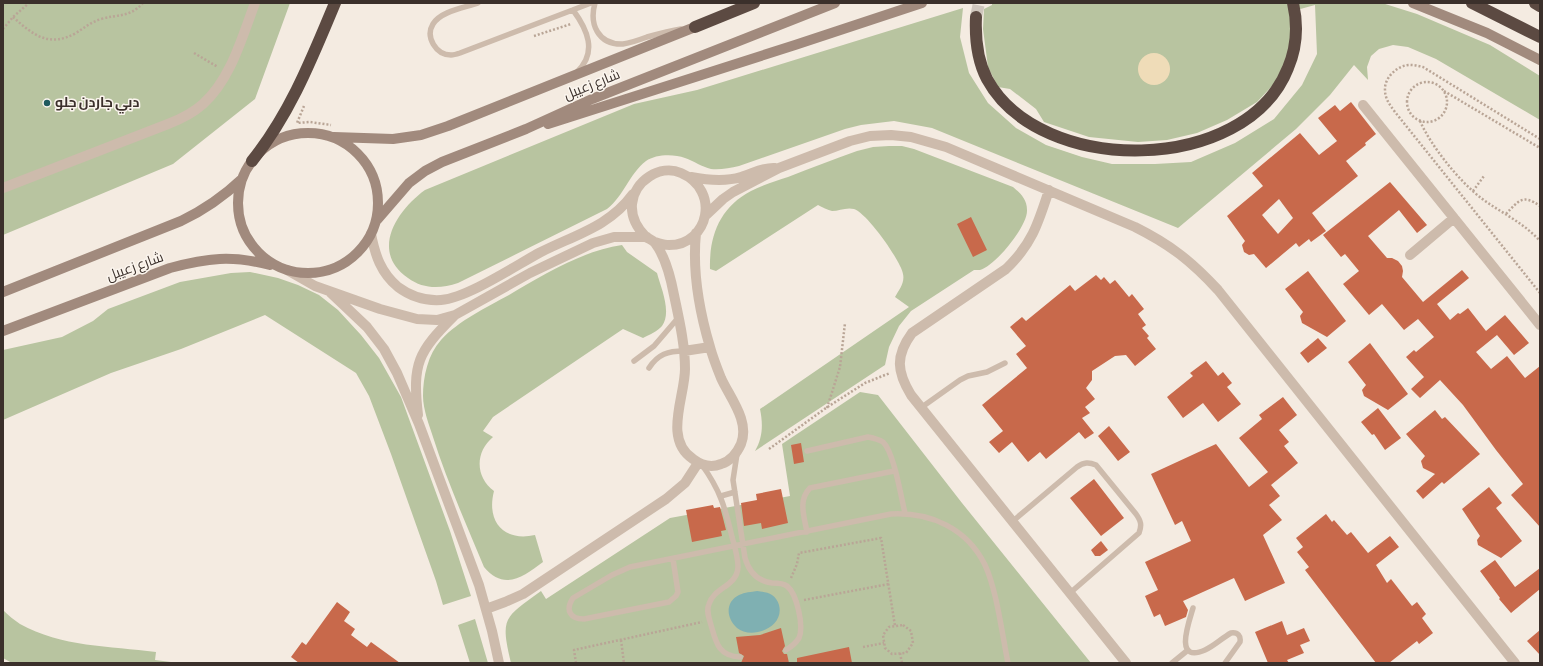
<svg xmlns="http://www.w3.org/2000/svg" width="1543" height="666" viewBox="0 0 1543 666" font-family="'Alegreya Sans',Cairo,sans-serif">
<rect width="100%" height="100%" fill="#f4ebe1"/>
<path fill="#b8c4a0" d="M3,3H290L255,99L173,164L3,235Z
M992,3H1382L1417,14L1490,45L1540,76V120L1436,59L1408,47L1393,45L1379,49L1371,56L1367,67L1368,80L1354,65L1330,95L1296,129L1178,228L932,128L894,121L861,125L845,129L739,166C730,168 720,170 711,169C702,167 694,161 685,158C674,154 656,154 646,161C629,174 624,196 607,209L458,283C440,289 423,289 408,278C370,252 396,211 425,190L634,104L697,90L963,8L960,37L969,73L988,103L1016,128L1046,145L1082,157L1112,164H1155L1191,162L1235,143L1274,119L1302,85L1317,54L1315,5L1293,11L1288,60L1273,85L1257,102L1227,120L1197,133L1167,140L1138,142L1089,137L1044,122L1036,109L1010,89L998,87L988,67L983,29L984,9L992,5Z
M889,146H902L914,149L1013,187C1020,193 1027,199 1027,210C1028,226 995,266 980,270C978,270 976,270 974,270L911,311L899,326L889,347L885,365L755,451C763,437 763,424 760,409L909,307L895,297C899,290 905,283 903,274C901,261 867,213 854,209C846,207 839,211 832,211C828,210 822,207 818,205L716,271L710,269C709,236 720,207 751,191C763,185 776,181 788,177C811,168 834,159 857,151L873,147Z
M622,245L627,252L657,273C661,288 672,312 662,326C658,331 649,335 643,338L623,329L493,417L483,431L493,437C475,452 475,477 494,491C486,522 504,542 535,535L543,562C523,577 504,591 484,567C466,524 447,481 433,437C429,425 423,409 423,396C423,377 428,354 441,340C458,321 487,307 509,295C543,275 584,250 622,245Z
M250,272L278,278L298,285L319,295L338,310L361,335L379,358L401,397L450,531L471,596L443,605L436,581L391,454L369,396L356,373L265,315L181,349L111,373L3,420V350L62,337L93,321L108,309L180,282L231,273Z
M860,392L878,395L962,503L1091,663H511C500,617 504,618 541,591L546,599L670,518L790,496L782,444Z
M3,610C8,615 14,620 20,624C61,647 110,646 156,652L155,660L179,663H12L3,658Z
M475,619L488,663H470L458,625Z"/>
<path fill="#efdcb8" d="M1138 69a16 16 0 1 1 32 0a16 16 0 1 1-32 0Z"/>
<path fill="#7fb0b2" d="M757,591C762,592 768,592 772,595C775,597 778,601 779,605C785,628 751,640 737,628C726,618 725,602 739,595C745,592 751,592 757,591Z"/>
<path fill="#c8694b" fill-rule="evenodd" d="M1351,102L1376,134L1365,143L1366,145L1346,161L1358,176L1312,213L1326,231L1311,242L1309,239L1299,247L1296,243L1266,268L1254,254L1249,255L1244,252L1242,245L1245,241L1227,216L1263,186L1252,173L1300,133L1319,155L1337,141L1318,118L1335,105L1340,111ZM1279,199L1293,218L1278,234L1262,215Z
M1390,182L1427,225L1417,233L1399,210L1368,236L1387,258H1392L1398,261L1402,266L1403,271L1402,277L1423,302L1462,270L1469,278L1437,304L1450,320L1458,313L1460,314L1468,308L1486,331L1505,315L1529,343L1514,355L1497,335L1476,352L1491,369L1507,356L1525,378L1540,366V527L1511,495L1523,484L1496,450L1463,405L1440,380L1420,398L1411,389L1424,377L1406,357L1414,350L1416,352L1434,337L1418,319L1404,330L1382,304L1369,315L1343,284L1359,271L1345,254L1341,257L1323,235Z
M971,217L987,250L973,257L957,224Z
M1308,271L1346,321L1327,337L1302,323L1300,316L1303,312L1285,289Z
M1096,275L1101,280L1104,277L1110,284L1115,280L1129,297L1132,294L1144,309L1138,314L1146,325L1142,328L1149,336L1147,338L1156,349L1135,366L1126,355L1115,356L1092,371V380L1086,388L1095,399L1085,407L1090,413L1082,418L1094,433L1085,439L1079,432L1046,459L1040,452L1028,462L1012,442L999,453L989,442L1003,431L982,405L1027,368L1016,354L1026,346L1010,327L1022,317L1026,321L1070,285L1075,291Z
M1318,338L1327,348L1308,363L1300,353Z
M1370,343L1408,394L1388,410L1364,396L1362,390L1366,385L1348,362Z
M1206,361L1218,376L1223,372L1232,383L1227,387L1241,404L1218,422L1203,403L1183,418L1167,397L1193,376L1190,373Z
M1283,397L1297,415L1279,430L1289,442L1284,446L1298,463L1271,485L1280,496L1269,505L1282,520L1263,535L1285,583L1245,601L1234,578L1183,601L1188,610L1186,617L1165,626L1160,614L1154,617L1145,596L1158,590L1145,562L1191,541L1182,521L1175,525L1151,474L1216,444L1249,487L1268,472L1239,438L1262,419L1259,415Z
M1378,408L1401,438L1385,450L1374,434L1372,435L1361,422Z
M1435,410L1442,419L1445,417L1480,454L1444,484L1442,482L1423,499L1416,491L1435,474L1423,468L1421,461L1425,456L1406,434Z
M1109,426L1130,452L1118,461L1098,436Z
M801,443L804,462L794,464L791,445Z
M1094,479L1124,518L1101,536L1070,498Z
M1489,487L1502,503L1496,508L1522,541L1501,558L1478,545L1477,540L1480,536L1462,509Z
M781,489L788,523L762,529L761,523L744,526L741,503L757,500L756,494Z
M713,505L714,508L720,507L723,518L726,530L721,531L722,536L692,542L686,510Z
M1326,514L1332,522L1334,520L1347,535L1351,532L1368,553L1390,536L1399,547L1376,565L1387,583L1391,579L1412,606L1417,602L1426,614L1422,618L1433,633L1419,644L1417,641L1389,663H1376L1305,570L1309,567L1297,552L1303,547L1296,538Z
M1101,541L1108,550L1100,556H1095L1091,550Z
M1495,560L1515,587L1540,568V589L1511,613L1499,599L1500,598L1480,571Z
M337,602L350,612L344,621L355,629L351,635L367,647L371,642L400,663H299L291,657L302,642L306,645Z
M1282,621L1287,635L1304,628L1310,641L1300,645L1304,653L1287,660L1289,663H1268L1255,632Z
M781,628L785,646L782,651L784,654H787L789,663H741L744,656L739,653L736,637L760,635Z
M1540,630V655L1527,641Z
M849,647L852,663H797V658Z"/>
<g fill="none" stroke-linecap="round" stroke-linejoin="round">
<path stroke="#cfc6bd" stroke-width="12" stroke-dasharray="12 6" stroke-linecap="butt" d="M976,17L979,3"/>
<path stroke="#b9a596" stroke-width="2.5" stroke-dasharray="2 2" stroke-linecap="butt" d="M13,17C33,35 49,48 76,33C84,28 91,22 101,19C118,14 129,18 143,3
M3,29L13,17L29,3
M534,36L571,24
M194,53L218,67
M1407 102a20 20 0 1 1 40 0a20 20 0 1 1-40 0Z
M1444,91L1540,148
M304,106L297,123L310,122L331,125
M1420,121C1431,146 1459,181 1481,198C1501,213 1523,222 1540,241
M1540,139L1423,67C1419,66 1415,65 1411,65C1399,64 1384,77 1385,90C1385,99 1390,105 1395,112L1540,293
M1473,191L1484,176
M1506,214C1519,200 1523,194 1540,206
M827,408L840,367L845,323
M769,449L826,408L865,383L890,373
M791,578L797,564L799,553L881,538L895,626
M804,600L889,584
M903,625L911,631L913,643L906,653L892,654L885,648L883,635L889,627Z
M621,640L624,663
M863,647L884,643
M900,653L902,663
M576,663L574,650L702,622"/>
<path stroke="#cdbbac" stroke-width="5.5" d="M478,3C464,8 441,11 433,24C425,37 436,55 451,55C454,55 457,54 460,53L591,3
M595,3C589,24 598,45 623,44C631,43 639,40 647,37C658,34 669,31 681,29
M573,10C587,29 598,52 577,72
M634,361L654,346L678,318
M649,368C658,354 668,351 684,351
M922,407L960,380L968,376L987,372L1005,363
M807,451L868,437C873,438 878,439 883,442C894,452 901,497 905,513
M737,454L733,480L745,558C749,572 757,581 772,583C777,583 783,583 787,586C797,594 804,626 799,638C796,643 791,647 786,650
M702,465C720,490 725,507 732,537C735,547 738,557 738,567C737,587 714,587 709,604C706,611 709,618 711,625C716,642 718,656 740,657
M721,496L735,492
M1013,521L1077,467C1084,462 1089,462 1096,465L1136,514C1141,521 1142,525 1139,533L1070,593
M807,532C804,516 798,500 810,488L894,471
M673,559L678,592L676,596L669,602L584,619C570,619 565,610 573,598L612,575L630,567L891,514C930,512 967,528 985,565C997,591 1002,634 1008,663
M1193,608C1189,622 1173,664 1205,650C1214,646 1222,638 1231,633C1238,632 1241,636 1240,642L1225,663
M1172,663L1188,650"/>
<path stroke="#cdbbac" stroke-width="10" d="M1363,105L1540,325
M691,177C707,180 725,182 741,177C752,174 763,167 775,168
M3,188L168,124C181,119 193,113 203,104C231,79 242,37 255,3
M1049,190C1038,224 1032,244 1006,269L912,333C895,356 897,372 911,395L1126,663
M706,215L723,199L733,192L779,168L850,141L870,136L891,135L911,137L946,147L1135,227C1171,245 1191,261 1218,290L1515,663
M371,234C375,255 381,273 398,287C410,296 425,301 441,300C467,298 515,266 539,253C574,235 609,227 633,194
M654,242C659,243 664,245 669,245C709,245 721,190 681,173C660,164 634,181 632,204C631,216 637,228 646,237C649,239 653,240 655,243C665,256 671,279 674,295C679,319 685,344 685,369C685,397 663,439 693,459C701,465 711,468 721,464C731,461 737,453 741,444C750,421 730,398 721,378C717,368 713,358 710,347C699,310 692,272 696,233
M1410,255L1454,218
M287,270L315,286L380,309L417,319L437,320L455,315L530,273L593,243L614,237H647
M330,292L367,327L384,349L397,373L419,424L479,585L492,631L499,663
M684,351L710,347
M418,415C412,363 418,352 454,316
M486,609L505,602L523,594L666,499L685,483L698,463"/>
<path stroke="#a18a7d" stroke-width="10" d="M1413,3L1487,33L1540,60
M548,124L795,45L922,3
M238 203a70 70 0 1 1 140 0a70 70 0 1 1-140 0Z
M334,137L393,139L421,135L448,126L695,27
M377,220L409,183L425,171L442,162L526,129L592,99L835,3
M3,292L181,221C204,210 223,197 242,179
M3,331L170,268C207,258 232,255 270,265"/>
<path stroke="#5c4a42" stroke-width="12" d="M1472,3L1540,37
M1535,3L1540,6
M976,17C975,39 977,60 987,79C1040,177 1246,175 1288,68C1297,47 1298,25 1293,3
M695,27L754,3
M252,161C290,114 312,58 335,3"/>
</g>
<circle fill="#1f5a5e" stroke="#fbf5ee" stroke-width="1.5" cx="47" cy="103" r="4"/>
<g text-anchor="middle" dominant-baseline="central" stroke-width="3" stroke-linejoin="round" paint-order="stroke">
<g font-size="14" fill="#3b302b" stroke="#fbf5ee">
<text transform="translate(592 85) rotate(-22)">شارع زعيبل</text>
<text transform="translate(135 267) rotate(-20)">شارع زعيبل</text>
</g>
<g font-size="14" font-weight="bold" fill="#3b302b" stroke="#fbf5ee" text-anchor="start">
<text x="55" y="103">دبي جاردن جلو</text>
</g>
</g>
<rect width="1543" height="666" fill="none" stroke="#3b302b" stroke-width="8"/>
</svg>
